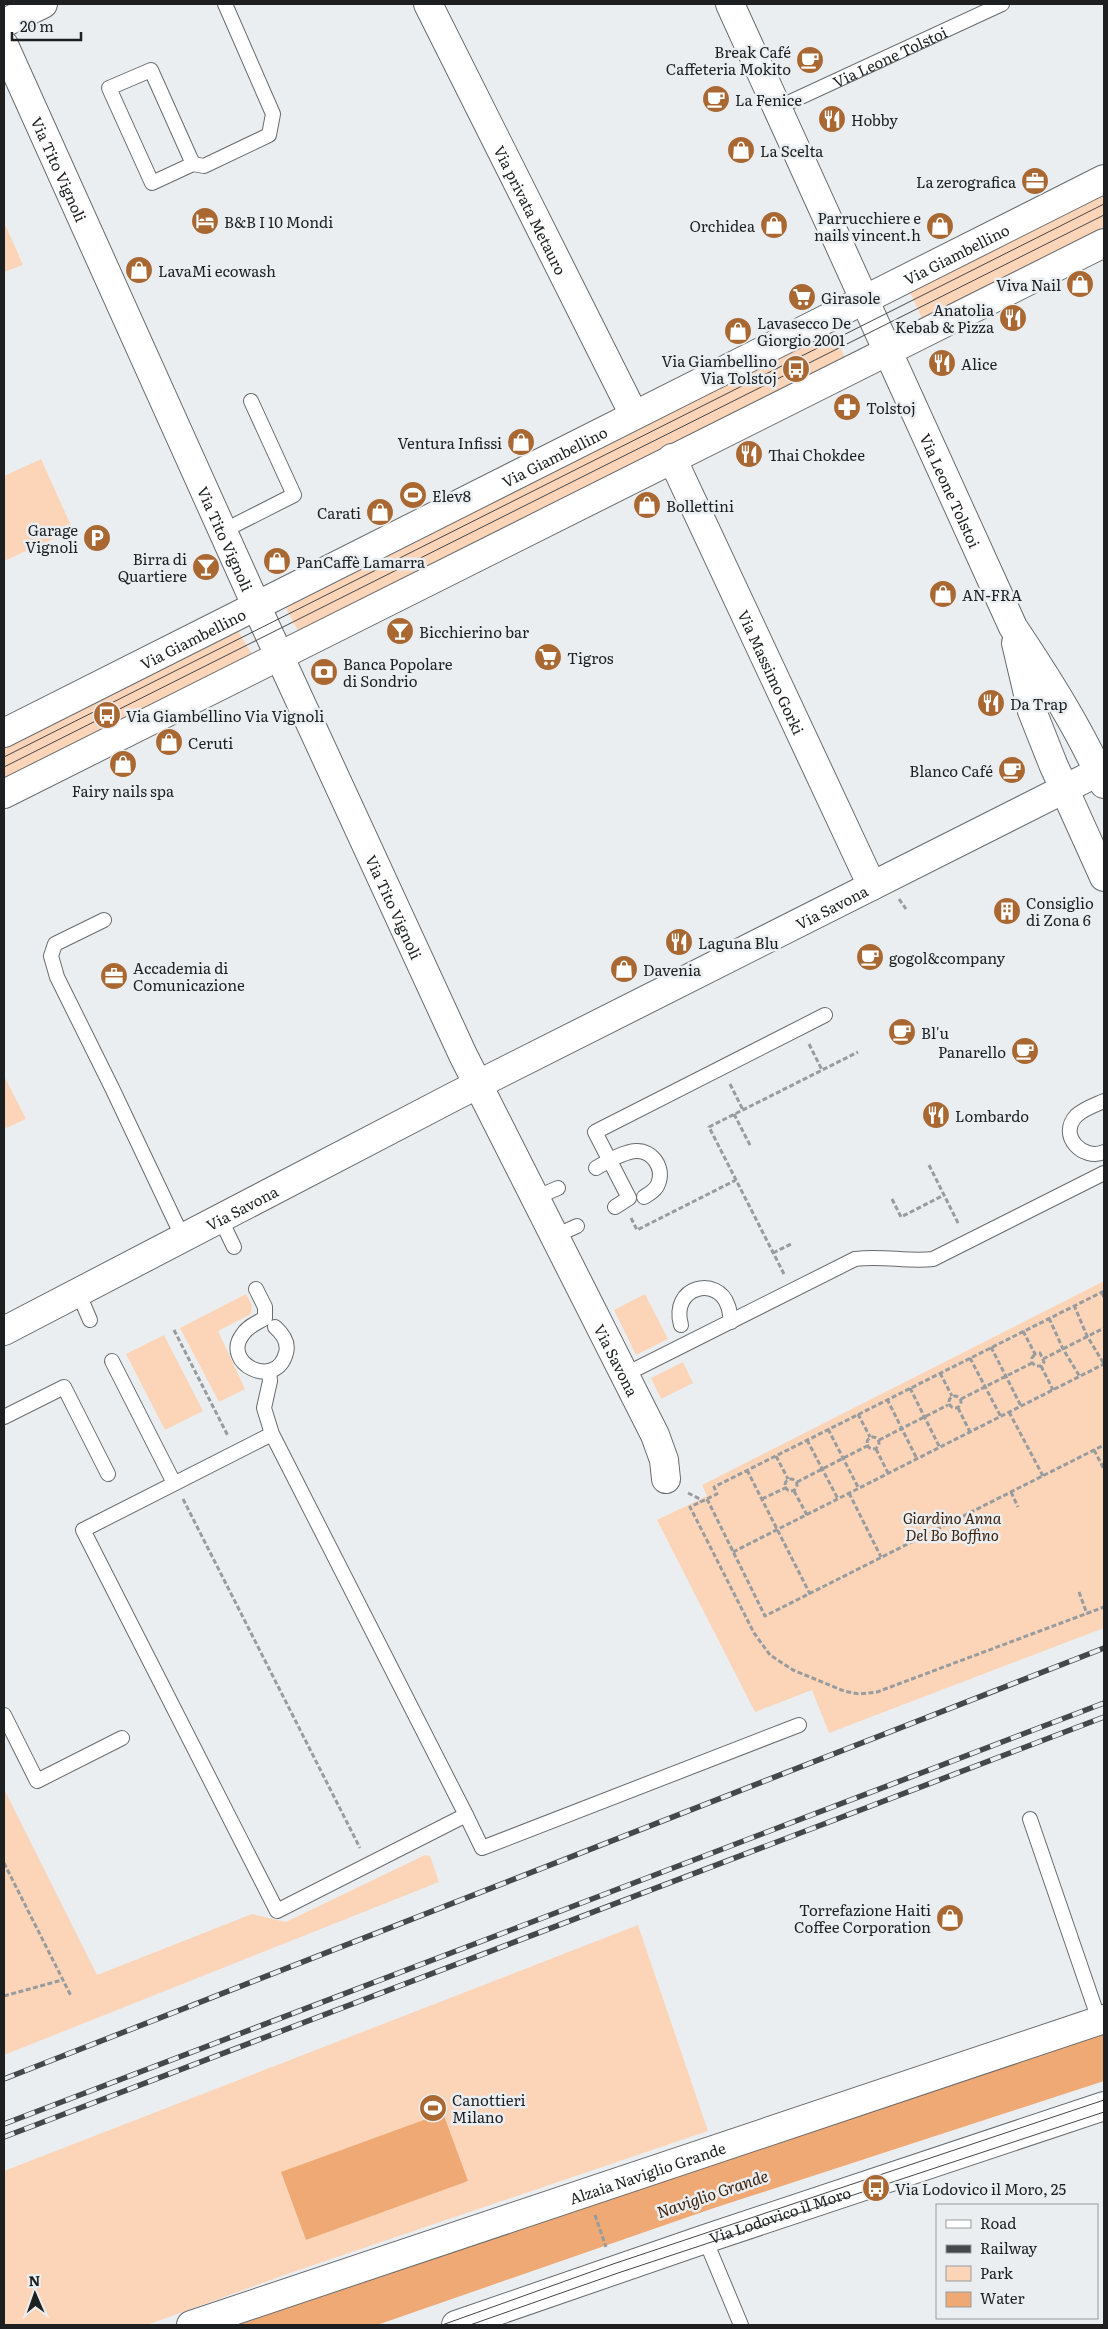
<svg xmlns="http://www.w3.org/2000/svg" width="1108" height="2329" viewBox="0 0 1108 2329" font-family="Literata,serif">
<rect width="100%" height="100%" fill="#eaeef1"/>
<path fill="#fcd5b8" d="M1104,191V231L924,323L909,290Z
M4,222L23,265L4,272Z
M832,328L846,360L298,631L283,602Z
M41,459L73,530L4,561V476Z
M235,626L252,654L4,782V740Z
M4,1076L26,1119L4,1129Z
M1104,1281V1628L829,1733L812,1690L755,1712L657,1520L707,1496L702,1485Z
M246,1294L252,1305L251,1314L218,1331L245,1389L219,1402L180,1328Z
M645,1294L668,1339L636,1355L614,1310Z
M164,1335L203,1411L165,1430L126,1354Z
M683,1362L693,1383L661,1399L651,1378Z
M4,1789L97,1975L252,1914L286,1922L425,1855L430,1856L439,1882L4,2055Z
M638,1925L708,2131L290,2273L147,2325H4V2171Z"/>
<path fill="#efa974" d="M1104,2031V2081L711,2209L377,2325H222Z
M443,2113L468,2181L306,2240L281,2172Z"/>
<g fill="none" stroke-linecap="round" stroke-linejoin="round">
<g stroke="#696c6f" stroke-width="16">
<g id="service">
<path d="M151,70L193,164L152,183L109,88Z"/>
<path id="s1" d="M777,108L1002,4"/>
<path d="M193,164L204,166L269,135L273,114L225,4"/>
<path d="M223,531L294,495L251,401"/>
<path d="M104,920L55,944L51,956L57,977L112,1088L183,1238"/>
<path d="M1104,1101C1095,1105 1083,1109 1076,1116C1058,1136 1083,1161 1104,1152"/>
<path d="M596,1168C607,1162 622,1152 636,1151C652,1150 665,1168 658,1184C656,1190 649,1194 644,1197"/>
<path d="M535,1198L558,1188"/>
<path d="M615,1207L629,1198L595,1132L825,1015"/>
<path d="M220,1218L234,1247"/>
<path d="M555,1236L577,1226"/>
<path d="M256,1289L265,1307V1318C257,1323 248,1326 243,1334C220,1363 276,1391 286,1353C289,1342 283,1334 275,1327"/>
<path d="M78,1292L90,1320"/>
<path d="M681,1325C670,1286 718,1275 728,1306C730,1311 730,1317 731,1322"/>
<path d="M112,1361L174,1483"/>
<path d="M269,1371L270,1381L264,1408L272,1434L466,1815L277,1911L83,1530L272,1434"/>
<path d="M624,1375L855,1259C882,1255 907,1262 933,1259L1104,1173"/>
<path d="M4,1417L64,1387L108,1474"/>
<path d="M4,1715L37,1781L122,1738"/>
<path d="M466,1815L482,1848L799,1725"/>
<path d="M1030,1819L1099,2020"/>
<path d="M705,2239L741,2325"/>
</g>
</g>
<g stroke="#696c6f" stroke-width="30">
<g id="minor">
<path id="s2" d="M428,4L634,415"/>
<path id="s3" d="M730,4L1013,627C1047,678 1079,728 1104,784"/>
<path d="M4,23L43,4"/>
<path id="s4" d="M4,45L265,625L463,1055L655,1435L664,1460L666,1479"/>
<path id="s5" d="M672,458L872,886"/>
<path d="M1016,643L1032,711L1053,764L1104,877"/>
<path id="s6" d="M4,1331L455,1096L1104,769"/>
<path id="s7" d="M191,2325L1104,2019"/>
</g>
</g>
<g stroke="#696c6f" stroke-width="30">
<g id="tertiary">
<path id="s8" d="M4,733L1104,179"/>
<path d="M4,794L1104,243"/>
<path id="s9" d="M456,2325L705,2239L1104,2106"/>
</g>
</g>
<path stroke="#999c9f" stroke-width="3" stroke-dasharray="5 2.5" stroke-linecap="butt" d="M899,899L906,909
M809,1044L822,1070
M730,1084L743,1110
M734,1114L751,1147
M929,1165L959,1225
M892,1199L901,1217L944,1195
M631,1218L637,1230L736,1180
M773,1253L793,1243
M784,1274L709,1127L858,1052
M1104,1291L714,1487L717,1494L690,1507L754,1633L770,1655L793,1670L844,1691L859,1694L877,1692L1104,1607
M1102,1293L1104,1297
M1074,1305L1087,1336L1104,1364
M1049,1318L1063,1349L1080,1377
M174,1330L228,1436
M1023,1331L1035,1354L1040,1353L1044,1362L1041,1366H1036L1032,1363V1358L1035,1354
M991,1347L1021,1406
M970,1358L1001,1417
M1043,1359L1104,1328
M1041,1366L1053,1390
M940,1373L952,1396
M910,1388L940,1448
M949 1402a6 6 0 1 1 12 0a6 6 0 1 1-12 0Z
M887,1399L917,1459
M961,1399L1032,1363
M958,1408L970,1432
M1009,1412L1043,1476
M858,1414L870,1437
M828,1429L859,1489
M867 1443a6 6 0 1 1 12 0a6 6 0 1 1-12 0Z
M807,1440L838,1499
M879,1440L948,1405
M876,1449L888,1473
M1094,1450L1104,1469
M776,1456L788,1479
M747,1470L810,1594
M785 1485a6 6 0 1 1 12 0a6 6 0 1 1-12 0Z
M797,1482L867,1446
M794,1491L807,1515
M1011,1492L1018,1507
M688,1493L700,1499L701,1502
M849,1493L881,1557
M183,1499L360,1848
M707,1499L765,1616L1104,1445
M762,1499L785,1488
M733,1552L1104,1364
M1079,1592L1087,1614
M4,1863L71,1996
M4,1996L62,1980
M595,2215L606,2247"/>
<use href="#service" stroke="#fff" stroke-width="14"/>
<use href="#minor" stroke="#fff" stroke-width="28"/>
<use href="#tertiary" stroke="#fff" stroke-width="28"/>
<path stroke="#454749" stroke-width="1" d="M4,757L1104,204
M4,767L1104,215
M442,2325L613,2264L1104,2100
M470,2325L618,2273L1104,2112"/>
<g stroke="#454749" stroke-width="5.5">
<path id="rail" d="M4,2079L1104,1648
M4,2124L1104,1703
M4,2137L1104,1717"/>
</g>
<use href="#rail" stroke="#eaeef1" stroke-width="4" stroke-dasharray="11" stroke-linecap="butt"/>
</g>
<defs>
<g id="cafe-disc" transform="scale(1.4375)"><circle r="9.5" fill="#a96732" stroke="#eaeef1"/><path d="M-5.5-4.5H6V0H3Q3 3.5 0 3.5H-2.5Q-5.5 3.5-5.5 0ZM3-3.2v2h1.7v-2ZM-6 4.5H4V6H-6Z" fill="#fff"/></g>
<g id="restaurant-disc" transform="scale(1.4375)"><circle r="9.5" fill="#a96732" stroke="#eaeef1"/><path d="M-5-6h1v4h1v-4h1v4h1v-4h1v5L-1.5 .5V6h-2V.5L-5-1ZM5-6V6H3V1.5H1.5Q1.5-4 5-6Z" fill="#fff"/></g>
<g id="shop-disc" transform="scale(1.4375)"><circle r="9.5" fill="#a96732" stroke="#eaeef1"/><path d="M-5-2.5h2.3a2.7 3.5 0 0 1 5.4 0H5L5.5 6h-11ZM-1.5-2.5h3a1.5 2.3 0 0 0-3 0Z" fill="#fff"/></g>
<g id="office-disc" transform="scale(1.4375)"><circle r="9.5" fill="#a96732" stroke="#eaeef1"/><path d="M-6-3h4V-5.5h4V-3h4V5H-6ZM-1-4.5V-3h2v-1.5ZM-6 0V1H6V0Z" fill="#fff"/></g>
<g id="hotel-disc" transform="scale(1.4375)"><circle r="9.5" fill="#a96732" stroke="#eaeef1"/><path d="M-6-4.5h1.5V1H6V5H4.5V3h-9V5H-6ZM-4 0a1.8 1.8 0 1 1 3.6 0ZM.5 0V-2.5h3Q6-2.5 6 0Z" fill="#fff"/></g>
<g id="supermarket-disc" transform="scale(1.4375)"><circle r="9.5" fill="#a96732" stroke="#eaeef1"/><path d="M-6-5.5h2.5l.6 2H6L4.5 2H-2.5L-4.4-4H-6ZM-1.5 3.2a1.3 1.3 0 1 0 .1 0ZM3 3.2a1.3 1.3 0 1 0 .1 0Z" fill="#fff"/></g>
<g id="bus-disc" transform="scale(1.4375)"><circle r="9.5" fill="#a96732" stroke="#eaeef1"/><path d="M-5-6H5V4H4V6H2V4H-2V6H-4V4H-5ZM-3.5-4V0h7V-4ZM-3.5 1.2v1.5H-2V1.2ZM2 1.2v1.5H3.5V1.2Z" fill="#fff"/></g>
<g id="pharmacy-disc" transform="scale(1.4375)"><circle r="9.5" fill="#a96732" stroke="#eaeef1"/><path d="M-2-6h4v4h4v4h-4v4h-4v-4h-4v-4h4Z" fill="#fff"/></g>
<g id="stadium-disc" transform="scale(1.4375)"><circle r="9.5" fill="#a96732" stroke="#eaeef1"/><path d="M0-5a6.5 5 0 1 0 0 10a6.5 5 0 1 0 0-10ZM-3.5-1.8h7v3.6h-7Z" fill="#fff"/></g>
<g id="parking-disc" transform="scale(1.4375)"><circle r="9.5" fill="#a96732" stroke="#eaeef1"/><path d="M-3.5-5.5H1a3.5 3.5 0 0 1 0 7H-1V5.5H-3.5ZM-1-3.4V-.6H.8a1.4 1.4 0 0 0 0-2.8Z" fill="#fff"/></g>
<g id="bar-disc" transform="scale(1.4375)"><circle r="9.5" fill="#a96732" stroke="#eaeef1"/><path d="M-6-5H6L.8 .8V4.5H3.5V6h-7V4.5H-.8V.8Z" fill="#fff"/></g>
<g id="bank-disc" transform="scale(1.4375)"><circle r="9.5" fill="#a96732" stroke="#eaeef1"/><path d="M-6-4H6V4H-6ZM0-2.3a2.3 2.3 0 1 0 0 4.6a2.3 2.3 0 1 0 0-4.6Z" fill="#fff"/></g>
<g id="building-disc" transform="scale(1.4375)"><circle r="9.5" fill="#a96732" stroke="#eaeef1"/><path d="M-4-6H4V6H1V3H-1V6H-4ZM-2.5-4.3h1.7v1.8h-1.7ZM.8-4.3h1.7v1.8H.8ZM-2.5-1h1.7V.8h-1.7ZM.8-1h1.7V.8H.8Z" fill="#fff"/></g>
</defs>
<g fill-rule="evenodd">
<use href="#cafe-disc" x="810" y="60"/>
<use href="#cafe-disc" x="716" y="99"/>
<use href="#restaurant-disc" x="832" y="119"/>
<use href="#shop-disc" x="741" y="150"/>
<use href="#office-disc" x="1035" y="181"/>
<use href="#hotel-disc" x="205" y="221"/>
<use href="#shop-disc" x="774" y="225"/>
<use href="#shop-disc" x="940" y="226"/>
<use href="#shop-disc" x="139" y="270"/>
<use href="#shop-disc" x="1080" y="284"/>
<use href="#supermarket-disc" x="802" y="297"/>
<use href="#restaurant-disc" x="1013" y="318"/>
<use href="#shop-disc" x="738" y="331"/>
<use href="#restaurant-disc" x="942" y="363"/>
<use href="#bus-disc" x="796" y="369"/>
<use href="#pharmacy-disc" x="847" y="407"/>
<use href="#shop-disc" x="521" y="442"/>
<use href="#restaurant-disc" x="749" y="454"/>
<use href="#stadium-disc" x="413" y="495"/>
<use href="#shop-disc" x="647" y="505"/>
<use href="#shop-disc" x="380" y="512"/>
<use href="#parking-disc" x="97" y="538"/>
<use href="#shop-disc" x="277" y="561"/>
<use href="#bar-disc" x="206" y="567"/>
<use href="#shop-disc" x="943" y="594"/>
<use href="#bar-disc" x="400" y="631"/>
<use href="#supermarket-disc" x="548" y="657"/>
<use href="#bank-disc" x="324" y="672"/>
<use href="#restaurant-disc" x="991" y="703"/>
<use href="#bus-disc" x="107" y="715"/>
<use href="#shop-disc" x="169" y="742"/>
<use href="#shop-disc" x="123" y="764"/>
<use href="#cafe-disc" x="1012" y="770"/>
<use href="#building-disc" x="1007" y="911"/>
<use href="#restaurant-disc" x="679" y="942"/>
<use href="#cafe-disc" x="870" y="957"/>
<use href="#shop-disc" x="624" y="969"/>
<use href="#office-disc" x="114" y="976"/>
<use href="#cafe-disc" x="902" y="1032"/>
<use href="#cafe-disc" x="1025" y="1051"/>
<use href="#restaurant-disc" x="936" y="1115"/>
<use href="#shop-disc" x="950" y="1918"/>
<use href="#stadium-disc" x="433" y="2108"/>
<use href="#bus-disc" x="876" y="2188"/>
</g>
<g text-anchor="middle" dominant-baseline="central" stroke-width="5" stroke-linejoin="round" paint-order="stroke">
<g font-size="15" fill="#1d1f20" stroke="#eaeef1" text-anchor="start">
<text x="791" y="51" text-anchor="end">Break Café<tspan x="791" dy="17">Caffeteria Mokito</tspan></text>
<text x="735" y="99">La Fenice</text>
<text x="851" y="119">Hobby</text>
<text x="760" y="150">La Scelta</text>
<text x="1016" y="181" text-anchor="end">La zerografica</text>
<text x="921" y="217" text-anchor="end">Parrucchiere e<tspan x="921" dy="17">nails vincent.h</tspan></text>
<text x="224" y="221">B&amp;B I 10 Mondi</text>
<text x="755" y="225" text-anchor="end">Orchidea</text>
<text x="158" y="270">LavaMi ecowash</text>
<text x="1061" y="284" text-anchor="end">Viva Nail</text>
<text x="821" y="297">Girasole</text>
<text x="994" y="309" text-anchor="end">Anatolia<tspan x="994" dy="17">Kebab &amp; Pizza</tspan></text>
<text x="757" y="322">Lavasecco De<tspan x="757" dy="17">Giorgio 2001</tspan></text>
<text x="777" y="360" text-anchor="end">Via Giambellino<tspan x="777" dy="17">Via Tolstoj</tspan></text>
<text x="961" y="363">Alice</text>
<text x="866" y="407">Tolstoj</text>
<text x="502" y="442" text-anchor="end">Ventura Infissi</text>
<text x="768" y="454">Thai Chokdee</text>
<text x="432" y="495">Elev8</text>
<text x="666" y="505">Bollettini</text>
<text x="361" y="512" text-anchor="end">Carati</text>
<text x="78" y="529" text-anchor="end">Garage<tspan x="78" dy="17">Vignoli</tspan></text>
<text x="187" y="558" text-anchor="end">Birra di<tspan x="187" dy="17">Quartiere</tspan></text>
<text x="296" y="561">PanCaffè Lamarra</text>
<text x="962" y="594">AN-FRA</text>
<text x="419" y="631">Bicchierino bar</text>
<text x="567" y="657">Tigros</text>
<text x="343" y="663">Banca Popolare<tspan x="343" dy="17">di Sondrio</tspan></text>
<text x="1010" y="703">Da Trap</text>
<text x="126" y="715">Via Giambellino Via Vignoli</text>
<text x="188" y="742">Ceruti</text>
<text x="993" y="770" text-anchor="end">Blanco Café</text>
<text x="123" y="790" text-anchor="middle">Fairy nails spa</text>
<text x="1026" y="902">Consiglio<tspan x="1026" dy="17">di Zona 6</tspan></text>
<text x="698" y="942">Laguna Blu</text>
<text x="889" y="957">gogol&amp;company</text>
<text x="133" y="967">Accademia di<tspan x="133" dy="17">Comunicazione</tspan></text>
<text x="643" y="969">Davenia</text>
<text x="921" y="1032">Bl'u</text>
<text x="1006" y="1051" text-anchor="end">Panarello</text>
<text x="955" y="1115">Lombardo</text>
<text x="931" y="1909" text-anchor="end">Torrefazione Haiti<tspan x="931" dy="17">Coffee Corporation</tspan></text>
<text x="452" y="2099">Canottieri<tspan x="452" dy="17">Milano</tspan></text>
<text x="895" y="2188">Via Lodovico il Moro, 25</text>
</g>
<g font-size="15" fill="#1d1f20" stroke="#eaeef1">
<text stroke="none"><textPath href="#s1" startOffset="124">Via Leone Tolstoi</textPath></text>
<text stroke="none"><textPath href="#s4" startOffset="136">Via Tito Vignoli</textPath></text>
<text stroke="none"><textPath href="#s2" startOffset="230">Via privata Metauro</textPath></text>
<text stroke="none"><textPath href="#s8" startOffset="1066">Via Giambellino</textPath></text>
<text stroke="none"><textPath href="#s8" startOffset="616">Via Giambellino</textPath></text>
<text stroke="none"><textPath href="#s3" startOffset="534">Via Leone Tolstoi</textPath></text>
<text stroke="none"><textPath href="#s4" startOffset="541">Via Tito Vignoli</textPath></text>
<text stroke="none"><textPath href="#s8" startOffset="211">Via Giambellino</textPath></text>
<text stroke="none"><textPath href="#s5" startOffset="236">Via Massimo Gorki</textPath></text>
<text stroke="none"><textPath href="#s6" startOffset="930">Via Savona</textPath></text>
<text stroke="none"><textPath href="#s4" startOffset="946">Via Tito Vignoli</textPath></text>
<text stroke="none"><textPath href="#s6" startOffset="268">Via Savona</textPath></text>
<text stroke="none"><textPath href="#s4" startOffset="1451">Via Savona</textPath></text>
<text stroke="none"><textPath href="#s7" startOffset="481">Alzaia Naviglio Grande</textPath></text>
<text stroke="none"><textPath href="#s9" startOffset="342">Via Lodovico il Moro</textPath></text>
</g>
<g font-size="15" font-style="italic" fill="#3e220b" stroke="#eaeef1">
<text x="952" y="1517">Giardino Anna<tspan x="952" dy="17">Del Bo Boffino</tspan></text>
</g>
<g font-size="16" font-style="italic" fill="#3e230c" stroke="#eaeef1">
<text transform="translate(712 2193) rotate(-19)">Naviglio Grande</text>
</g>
</g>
<rect width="1108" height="2329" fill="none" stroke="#1d1f20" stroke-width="10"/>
<rect x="936" y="2204" width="162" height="115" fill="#eaeef1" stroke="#989b9d"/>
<rect x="946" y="2220" width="25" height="8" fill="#ffffff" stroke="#989b9d"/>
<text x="980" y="2229" font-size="15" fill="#1d1f20">Road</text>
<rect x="946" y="2245" width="25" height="8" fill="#454749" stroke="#989b9d"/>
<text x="980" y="2254" font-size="15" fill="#1d1f20">Railway</text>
<rect x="946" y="2266" width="25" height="15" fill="#fcd5b8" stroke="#989b9d"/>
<text x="980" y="2279" font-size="15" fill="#1d1f20">Park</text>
<rect x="946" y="2292" width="25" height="15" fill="#efa974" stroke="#989b9d"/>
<text x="980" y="2304" font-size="15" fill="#1d1f20">Water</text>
<g transform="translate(35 2294) rotate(358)" stroke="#eaeef1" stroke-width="4" paint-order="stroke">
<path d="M0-4L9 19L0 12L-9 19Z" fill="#1d1f20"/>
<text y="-8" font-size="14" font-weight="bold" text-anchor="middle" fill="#1d1f20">N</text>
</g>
<path d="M12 32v8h69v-8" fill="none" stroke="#1d1f20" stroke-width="2.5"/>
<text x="20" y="32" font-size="15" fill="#1d1f20" stroke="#eaeef1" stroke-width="4" paint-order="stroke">20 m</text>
</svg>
